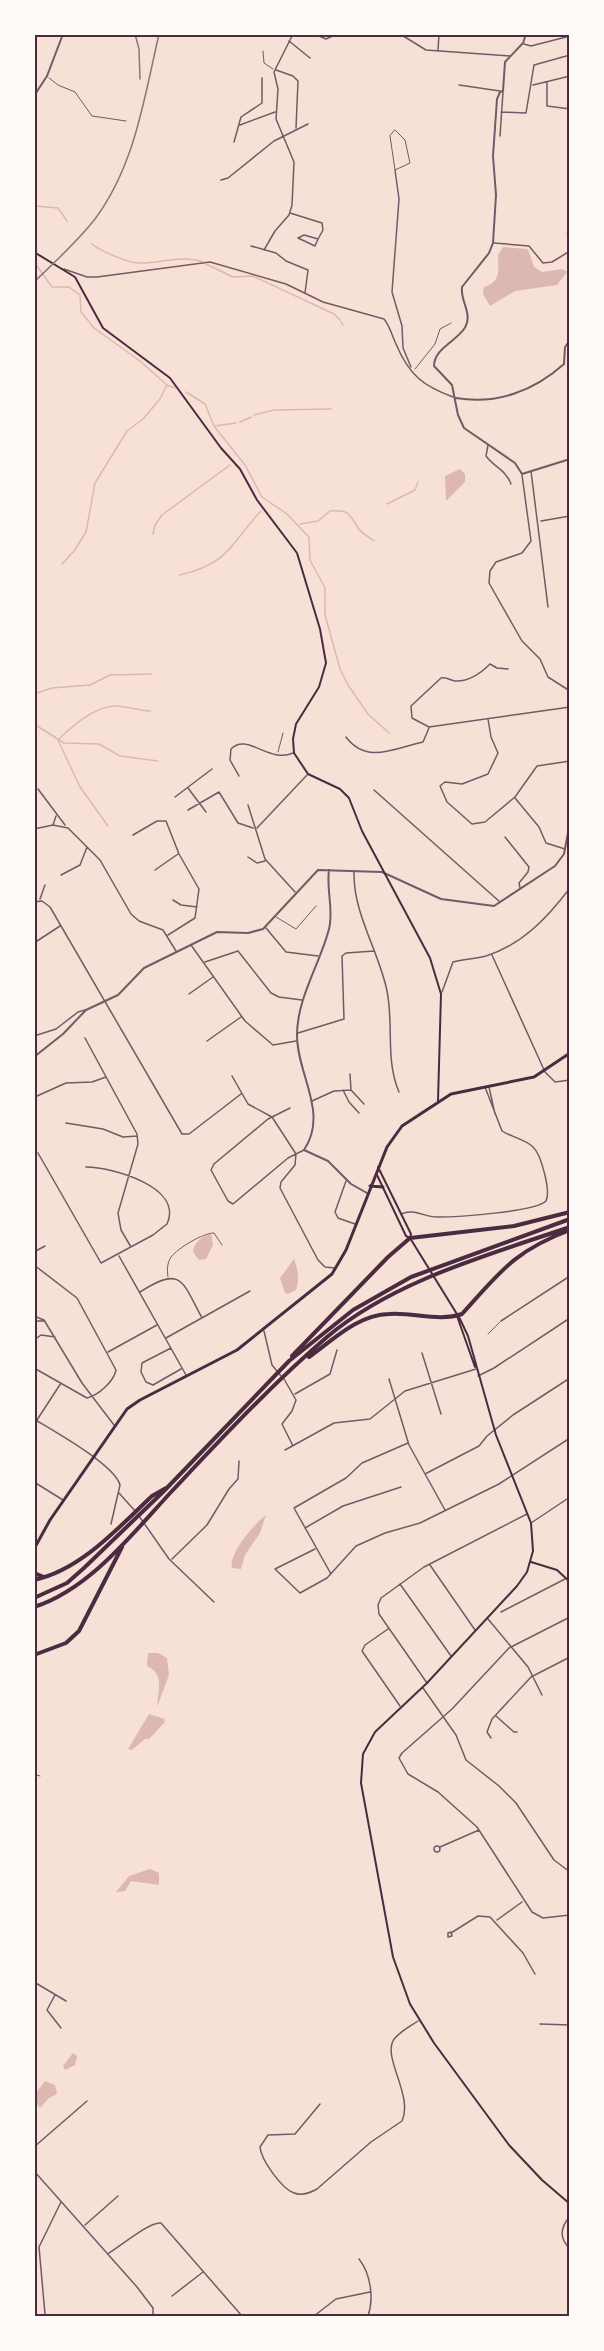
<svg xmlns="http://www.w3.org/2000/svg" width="604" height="2351" viewBox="0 0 604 2351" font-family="Rubik,sans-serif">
<rect width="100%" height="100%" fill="#f7e1d7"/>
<path fill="#dcb8b0" d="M503,247L528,249L534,267L542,272L563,269L567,272L557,285L515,291L490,306L483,294L484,287C502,281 498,270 498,255Z
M460,469L465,474V482L446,501L445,476Z
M211,1234L213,1245L206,1259L199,1260L193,1252C194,1242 202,1236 211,1234Z
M294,1259C298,1270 300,1279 296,1290L288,1294L285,1293L280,1278Z
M266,1515L260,1533L245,1555L241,1569L232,1568C228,1554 255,1523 266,1515Z
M148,1653H158L167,1658L169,1675L157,1707C158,1691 165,1674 147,1666Z
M149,1714L165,1719L164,1723L149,1739H145L132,1750L128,1749Z
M150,1869L159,1873V1885L131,1881L125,1891L116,1892L129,1876Z
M73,2053L77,2056L75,2065L65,2070L63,2066Z
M45,2081L55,2085L57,2094L49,2098L40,2108L38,2105H35V2094Z"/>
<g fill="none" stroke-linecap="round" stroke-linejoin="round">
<path stroke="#dcb8b0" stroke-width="1.5" d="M34,206L58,208L67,221
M92,244C100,251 129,263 139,263C159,264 182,254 203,262
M34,262L52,287H69L80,295L81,312L94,328L140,361L167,385L175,388
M206,264L233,277L253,276L334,314L340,320
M341,322L343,325
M186,392L205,404L214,426L245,465L262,497L287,514L309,537L310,560L325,588V615L340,669L348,685L368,714L389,733
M254,415L274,410L331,409
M240,422L251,417
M214,426L236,423
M387,504L415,490L418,482
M300,524L318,521L330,511C349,510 349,513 358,528C361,533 369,537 374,541
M153,534L155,525L162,515L230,465
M62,564L74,551L86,532L95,483L127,431L143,419L160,399L167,385
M180,575C230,563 230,544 261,511
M34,694L52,688L90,685L110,675L152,674
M34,724L64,743L99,744L120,756L158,761
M108,826L80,787L58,740C72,726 95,706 116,706C127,706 139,711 150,711"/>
<path stroke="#755966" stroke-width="1" d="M263,51L264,63L273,69
M49,78L58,85L75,92L92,116L126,121
M395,130L405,140L410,163L395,170L390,136Z
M567,233L570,231
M415,369L435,344L440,329L451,323
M278,752L283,733
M276,917L296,929L316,906
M168,1277C167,1270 167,1263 171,1257C178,1248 203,1233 214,1233L222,1245
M488,1334L500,1322
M34,1774L40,1776"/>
<path stroke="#755966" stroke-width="1.5" d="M314,34L326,39L337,34
M400,34L426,50L510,56
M289,41L310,58
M524,44L531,46L570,36
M438,50L439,34
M276,70L293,76L298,81L296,128
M547,83V106L570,109
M459,85L500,91
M533,85L570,76
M501,112L526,113L534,65L570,55
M240,125L275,112
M500,136L503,92
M234,142L241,117L262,103V78
M395,170L399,199L392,292L402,326L403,348L411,367
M221,180L228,178L274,141L308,124
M290,213L322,223L323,230L318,239L304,235L298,238L315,246L318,239
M494,243L529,246L543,263L552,262L570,251
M251,246L276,253L286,261L308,270L305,293
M264,250L275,231L289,215L292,205L294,162L276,119L278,89L274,72L293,34
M64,269L87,277H97L210,262L286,284L323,302L384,319C390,326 392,336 396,344C409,375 423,386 453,397
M488,445L486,456C494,467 506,470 511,484
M531,471L548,607
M522,475L531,541L522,553L496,562L490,571L489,583L522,641L540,659L548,677L570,691
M541,521L570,516
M508,669L497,668L490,664C481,673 469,682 455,681C450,680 447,677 441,678L411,706L412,718L429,727L570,707
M488,719L491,737L498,753L488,774L462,784L445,782L440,786L447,802L472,824L485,822L515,797L537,766L570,761
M346,737C367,765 395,748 423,742L429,728
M239,776L230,760L231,749C247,732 269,764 293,753
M188,788L206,812
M38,789L65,825
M374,790L500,902
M175,797L212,769
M515,798L539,827L546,843L565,849
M248,805L265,859L295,892
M188,810L219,792L238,823L253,828
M53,825L56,816
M257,828L307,775
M34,829L53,825L68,828L100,860L131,914L139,921L163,930L176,951
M133,835L157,821H166L179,854L199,889L195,918L168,935
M505,837L529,867L528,872L519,883L520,888
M248,857L257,863L265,861
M155,870L178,854
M354,872C353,914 379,951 387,991C394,1025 385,1059 399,1092
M61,875L80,865L87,847
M40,899L45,885
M173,900L181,905L197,907
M34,902L42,901L50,907L182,1134H189L241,1094
M266,928L286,952L318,956
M34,943L60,926
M191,945L245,1021L273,1045L296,1041
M492,955L545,1072L555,1082L570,1080
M205,962L238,951L271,993L279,997L302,1000
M442,992L453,962C464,959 475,959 486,956C523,944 547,918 570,888
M189,994L213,977
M298,1033L344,1019L342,956L346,953L374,951
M34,1036L56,1029L78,1012L85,1010
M85,1038L137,1134L138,1144L118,1213L121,1230L131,1247
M207,1041L241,1017
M350,1074L351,1090L364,1104
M232,1076L248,1104L272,1117L296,1154L295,1165L281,1182L280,1188L318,1260L325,1267L335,1268
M489,1087L495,1114
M343,1090L349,1102L359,1113
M37,1096L66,1083L92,1082L106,1077
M312,1101L334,1091L351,1090
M290,1108L268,1119L214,1164L211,1170L228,1201L233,1204L288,1158L304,1150
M66,1123L103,1129L123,1137L137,1136
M38,1153L101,1263L153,1235L167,1224C184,1187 112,1167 86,1167
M346,1181L335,1212L338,1218L355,1224
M401,1214C414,1208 424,1217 437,1217C456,1217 535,1212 546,1201C551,1191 541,1154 533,1147C525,1139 511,1137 502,1131L485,1087
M34,1252L45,1246
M119,1256L186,1375
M34,1265L77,1298L116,1370C114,1381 99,1395 87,1398L34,1368
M140,1292C182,1265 182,1281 202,1318
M34,1316L44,1320L82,1383L114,1425
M34,1321H45
M501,1321L570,1276
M264,1331L272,1365L281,1376
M166,1338L250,1291
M34,1340L41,1335L55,1337
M171,1348L142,1363L141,1372L146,1382L153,1385L181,1369
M108,1352L157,1325
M422,1353L441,1414
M478,1376L494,1368L570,1318
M284,1379L296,1400L292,1411L282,1424L293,1446
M389,1379L409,1445L445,1510
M295,1394L330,1374L337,1350
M34,1419C54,1431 115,1465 120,1485L111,1524
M37,1420L61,1383
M285,1450L334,1423L370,1419L405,1391L476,1369
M425,1474L479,1446L487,1436L513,1415L570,1378
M34,1482L63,1500
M119,1493L136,1512
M139,1516L169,1559L214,1602
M531,1523L570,1497
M305,1528L343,1506L401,1487
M315,1549L275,1569L300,1593L327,1578L356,1546L385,1533L420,1523L499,1484L570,1438
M172,1559L207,1525L229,1489L238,1479L239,1461
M430,1565L475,1630
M331,1574L294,1508L346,1478L362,1463L408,1443
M400,1584L451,1656
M501,1612L565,1579
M570,1617L509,1648L452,1709L402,1753L399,1758L408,1774L438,1792L477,1827L532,1912L543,1918L570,1915
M488,1619L528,1667L542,1695
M388,1629L365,1645L362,1651L400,1706
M427,1683L379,1614L378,1605L381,1598L424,1567L527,1514
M423,1688L456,1735L466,1760L499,1786L516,1803L554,1860L570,1872
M496,1716L514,1732H517
M491,1738L487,1732L492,1719L531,1677L570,1657
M434 1849a3 3 0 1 1 6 0a3 3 0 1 1-6 0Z
M440,1847L479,1830
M497,1920L522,1902
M448,1933L451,1932L452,1936L448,1937Z
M451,1933L478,1916L490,1917L523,1953L535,1974
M34,1982L66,2001
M55,1995L47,2010L61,2028
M540,2024L570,2025
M320,2104L295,2134L268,2135L260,2147C261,2160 282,2189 294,2193C302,2196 310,2193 317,2189L371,2142L402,2121C414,2095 380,2055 395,2038C401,2031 411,2026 418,2021
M34,2147L87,2101
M34,2171L137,2287L153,2308V2316
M570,2216C560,2228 559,2238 570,2249
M85,2225L118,2196
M109,2253C121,2246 150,2221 161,2223L242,2316
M359,2259C371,2274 374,2299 368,2316
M172,2296L203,2272
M45,2314L39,2247L61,2202
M314,2316L336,2299L370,2292"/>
<path stroke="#755966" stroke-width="2" d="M526,34L523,43L505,62L503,91L500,92L497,99L493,156L496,195L493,243L489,253L462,287C460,302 474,314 464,329C455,342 434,349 434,366L452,385L458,415L464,428L515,463L522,474L570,459
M34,96L47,76L63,34
M456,398C496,405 534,391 564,364L565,347L570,340
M329,870C326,890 334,909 329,929C320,964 297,998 297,1035C297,1075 329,1113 304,1150L328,1161L351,1184L367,1193
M34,1057L63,1034L86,1010L118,995L144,968L217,932L248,933L263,929L318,870L382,872L441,899L494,906L555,866L564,854L570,822"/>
<path stroke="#4a2c40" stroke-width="2" d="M34,252L75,277L103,328L170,378L221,448L240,469L257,500L297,553L320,629L326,663L319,687L296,724L293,739L294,753L308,774L340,789L349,798L362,831L430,958L441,994L438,1101
M378,1167L411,1234L410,1238L460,1319L468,1336L496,1435L531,1523L533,1551L527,1572L517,1586L427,1683L375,1732L363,1754L361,1783L393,1957L410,2004L434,2043L509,2145L542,2180L570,2204
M377,1175L406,1236L410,1238
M457,1316L475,1367
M531,1562L557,1570L570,1582"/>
<path stroke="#4a2c40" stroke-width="3" d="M370,1186L383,1187
M34,1549L50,1520L127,1409L140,1400L237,1350L332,1274L346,1250L387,1147L402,1126L451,1094L534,1077L570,1053"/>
<path stroke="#4a2c40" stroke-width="4" d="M292,1356L388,1257L410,1238L514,1226L570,1212
M309,1357C333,1340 357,1315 389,1314C413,1312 439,1322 462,1314C500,1272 514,1251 570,1230
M34,1573L44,1577
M34,1580C81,1570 119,1527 152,1496L166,1488
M34,1598L67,1583L84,1568L163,1492L289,1361L353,1310L411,1277L570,1219
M34,1607C90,1589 133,1533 172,1491C221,1439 272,1384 327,1337C393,1281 488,1255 570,1227
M34,1655L66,1643L79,1631L122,1547"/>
<path stroke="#8f747c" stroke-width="1.5" d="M135,34L139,49L140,79
M34,282C55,262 77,242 95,219C135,165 144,99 159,34"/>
</g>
<rect width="604" height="2351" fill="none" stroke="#fffaf5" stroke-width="72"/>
<rect x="36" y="36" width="532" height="2279" fill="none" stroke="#4a2c40" stroke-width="2"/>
</svg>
